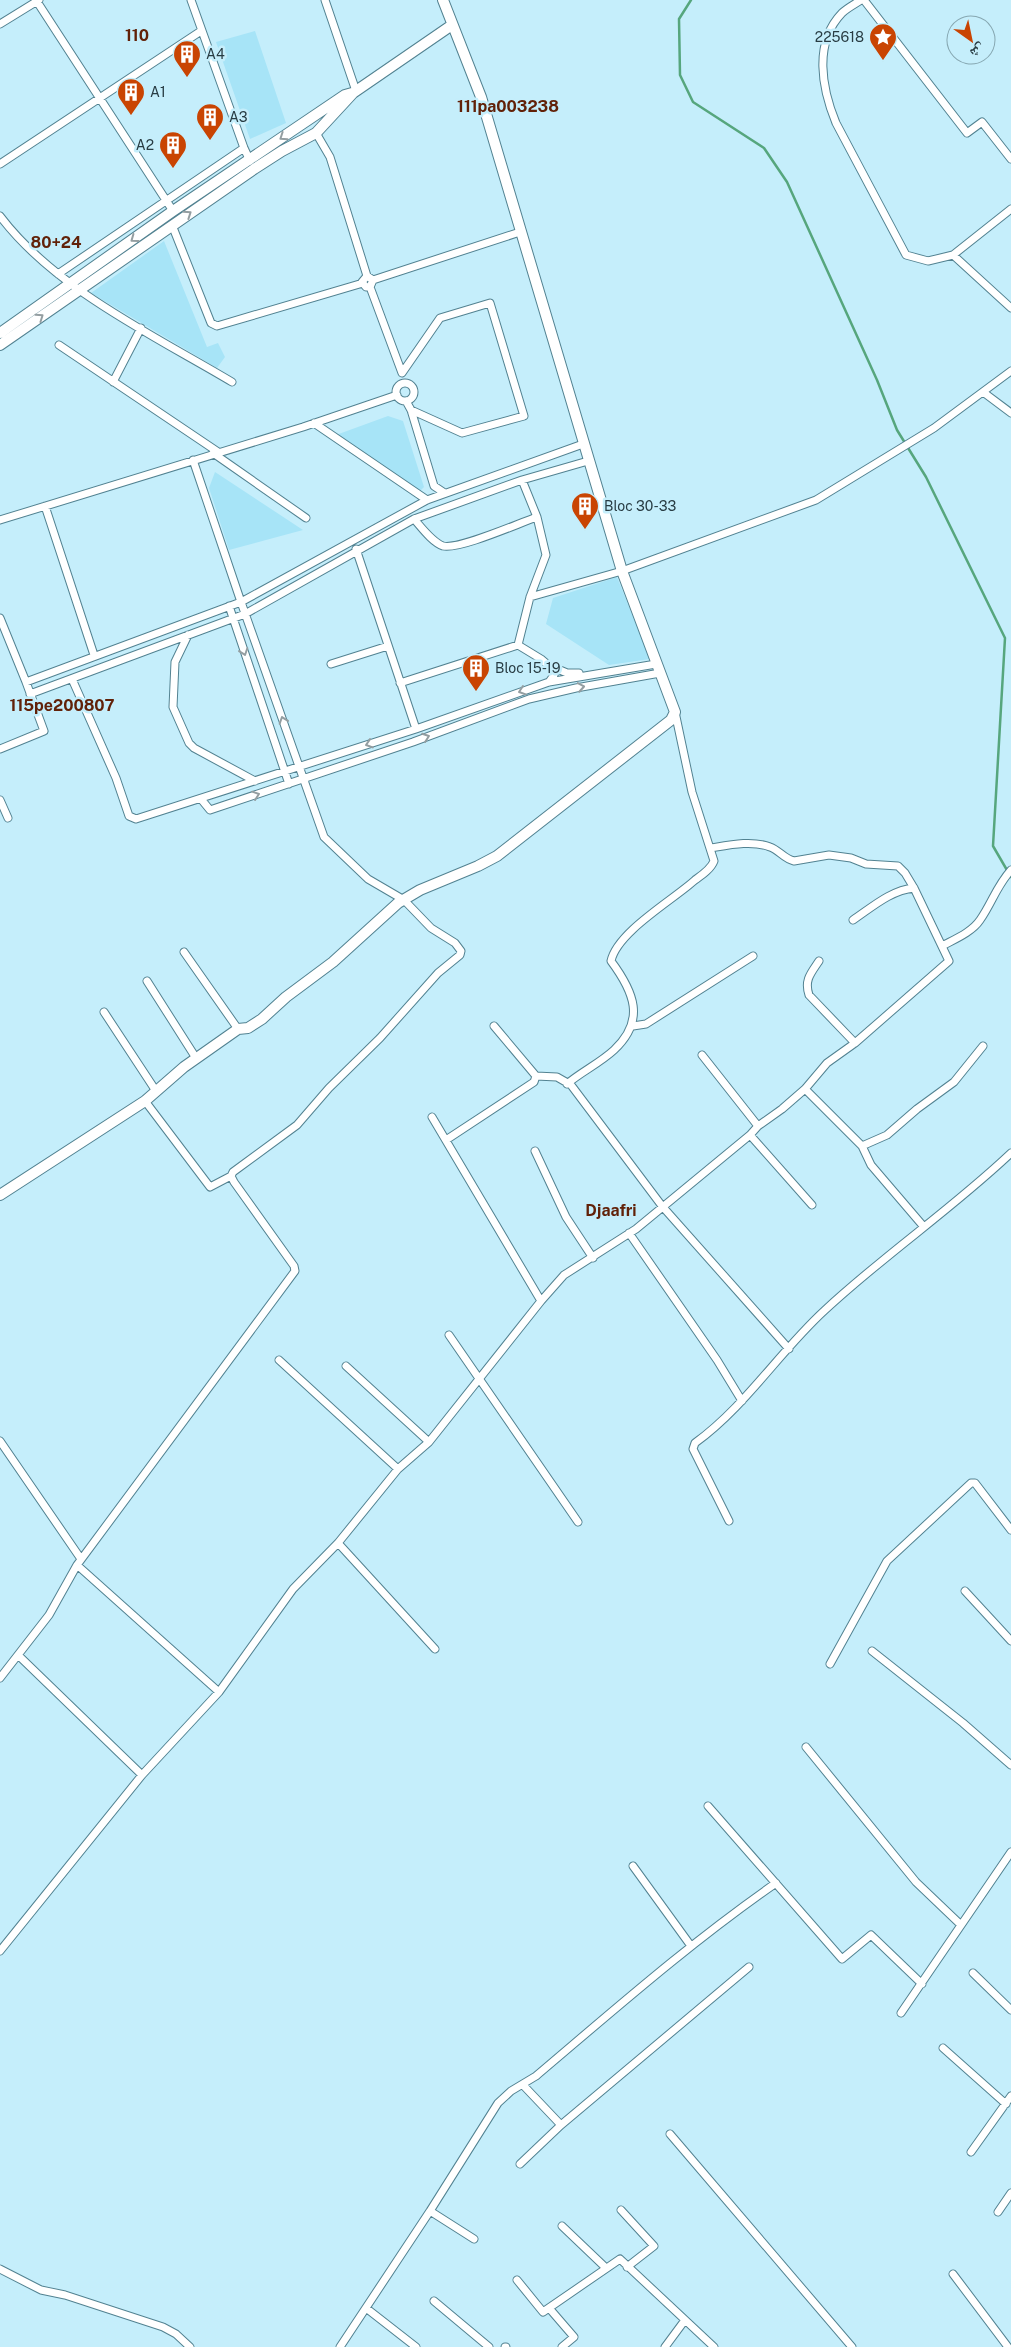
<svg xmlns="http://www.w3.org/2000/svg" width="1011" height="2347" viewBox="0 0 1011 2347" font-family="'Public Sans','Noto Naskh Arabic',sans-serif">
<rect width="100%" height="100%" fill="#c5eefb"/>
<path fill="#a7e4f7" d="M255,31L286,123L250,139L216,42Z
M164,241L207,347L218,343L225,357L217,368L91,293Z
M388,416L403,421L424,487L420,491L336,435Z
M215,472L303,530L229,550L209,488Z
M617,577L650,659L609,665L546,624L553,598Z"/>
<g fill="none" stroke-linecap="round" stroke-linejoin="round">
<path stroke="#56a67d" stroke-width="2.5" d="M691,0L679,19L680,75L693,102L764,148L787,182L877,380L897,430L926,477L1005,638L993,846L1011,877"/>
<g stroke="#528291" stroke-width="9">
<path id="street" d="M36,0L173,211
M191,0L244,148L250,161
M325,0L356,91
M861,0C855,4 847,8 842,13C813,43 822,89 836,123L906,255L928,261L953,255L1011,209
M864,0L967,133L982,122L1011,159
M0,24L39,0
M316,133L330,157L367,276
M0,164L201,31
M0,216C55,289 155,336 232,382
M172,225L211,323L217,326L363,283
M953,255L1011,308
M58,274L244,148
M373,280L520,232
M370,287H366L362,282L367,276L373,280L370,287L402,373L440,318L490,303L524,416L462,433L411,410
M59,345L218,452
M113,382L141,328
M396 392a9 9 0 1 1 18 0a9 9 0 1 1-18 0Z
M983,392L1011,413
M406,401L411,410L434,486L443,492
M314,423L427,500
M213,453L306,518
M522,480L537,517
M45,506L94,655
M0,520L303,427L397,395
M356,549L416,729
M530,597L622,571L816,500L934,428L1011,371
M229,606L289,784
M0,618L26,682L241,602L193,460
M188,635L175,662L173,707L189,743L194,748L255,781
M518,645L541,659L548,665
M331,664L388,646
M72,679L116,778L129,816L136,819L416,729L549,682L656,664
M549,682L554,675L548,665L567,673H579
M400,683L518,645L530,597L546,555L537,517C519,523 459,550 443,546C432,542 422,528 414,519
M30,694L245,614L414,519L522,480L588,461
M0,749L44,731L26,682
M201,799L210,810L413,742L529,699L576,688L660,673
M0,800L8,818
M853,920C871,908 891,890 914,888
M942,946C955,939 972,932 980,920C992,903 996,887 1011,870
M184,952L238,1029
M819,961C811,973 804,980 809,995L855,1043
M147,981L196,1058
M104,1012L156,1091
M494,1026L536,1076
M633,1026L646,1024L753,956
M702,1055L758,1126
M567,1084C581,1072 600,1063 614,1050C646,1020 634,992 611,961C617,932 673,900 695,880C702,875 711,869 714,861L692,792L675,712
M805,1089L862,1146L871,1165L924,1227
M145,1101L210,1187L231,1176
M432,1117L541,1301
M750,1135L812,1205
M446,1140L534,1082L536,1076L557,1077L571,1085L662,1206L789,1349
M862,1146L887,1135L917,1109L954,1082L983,1046
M535,1151L566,1217L593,1258
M629,1233L717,1360L742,1401
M449,1335L578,1522
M279,1360L398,1469
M346,1366L429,1442
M0,1441L81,1559
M729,1521L693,1449L695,1443C746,1406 779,1352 825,1310C884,1255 952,1209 1011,1153
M338,1543L435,1649
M77,1565L219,1692
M965,1591L1011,1641
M872,1651L963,1723L1011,1765
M18,1655L142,1775
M830,1664L887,1561L971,1483H975L1011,1530
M0,1678L49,1615L77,1565L295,1271L294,1266L234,1182L231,1176L233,1172L297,1125L329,1088L380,1038L438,973L460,955L461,951L455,943L431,928L404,900L368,879L324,837L241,602L427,500L583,444
M806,1747L916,1882L961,1925
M708,1806L842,1959L871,1935L922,1984
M633,1866L691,1946
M0,1951L142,1775L219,1692L293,1589L338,1543L398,1469L429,1442L541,1301L564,1275L636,1229L750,1135L758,1126L782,1109L805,1089L827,1063L855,1043L949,961L914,888L905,873L898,866L866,864L851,858L829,855L794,861C784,859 779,850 770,847C752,840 729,845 711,848
M973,1973L1011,2010
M901,2013L1011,1852
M943,2048L1006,2104
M523,2085L561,2125
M670,2134L852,2347
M971,2152L1011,2096
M520,2164L561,2125L749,1967
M621,2210L654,2246L627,2267
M430,2211L474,2239
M998,2212L1011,2193
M562,2226L606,2268
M0,2269L41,2290L65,2295L163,2327L176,2334L190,2347
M953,2274L1008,2347
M517,2280L543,2312L620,2259L714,2347
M434,2301L489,2347
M366,2308L416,2347
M549,2308L574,2337L562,2347
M340,2347L430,2211L498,2103L511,2091L536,2076C614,2010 691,1942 776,1883
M505,2347H506
M665,2347L685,2320"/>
</g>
<g stroke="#528291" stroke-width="12">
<path id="secondary" d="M0,333L173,211L345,95L352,93
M0,345L254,169L282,151L316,133L353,93L452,25
M0,1195L145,1101L184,1067L238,1029L248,1028L262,1019L286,997L333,962L398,903L420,890L478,866L497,856L671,720L675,712L622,571L481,97L443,0"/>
</g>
<use href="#street" stroke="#fff" stroke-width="7"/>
<use href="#secondary" stroke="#fff" stroke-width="10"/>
</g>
<defs><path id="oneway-chevron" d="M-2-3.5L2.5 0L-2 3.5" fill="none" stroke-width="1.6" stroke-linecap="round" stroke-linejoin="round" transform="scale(1.25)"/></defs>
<g stroke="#949ea1">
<use href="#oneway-chevron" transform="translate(283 137) rotate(146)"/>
<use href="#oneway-chevron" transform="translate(188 214) rotate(-34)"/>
<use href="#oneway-chevron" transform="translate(134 239) rotate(144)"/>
<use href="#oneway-chevron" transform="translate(40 317) rotate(-35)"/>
<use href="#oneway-chevron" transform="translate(244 652) rotate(71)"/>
<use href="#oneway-chevron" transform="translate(581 687) rotate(-10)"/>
<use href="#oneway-chevron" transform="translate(522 691) rotate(161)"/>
<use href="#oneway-chevron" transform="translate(283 720) rotate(-109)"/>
<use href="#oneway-chevron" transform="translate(426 737) rotate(-20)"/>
<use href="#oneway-chevron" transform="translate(369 744) rotate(162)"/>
<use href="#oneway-chevron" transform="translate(256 795) rotate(-19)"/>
</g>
<defs>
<g id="sight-pin" transform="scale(1.4375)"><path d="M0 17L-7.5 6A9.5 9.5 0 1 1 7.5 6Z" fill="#c94402" stroke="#c5eefb"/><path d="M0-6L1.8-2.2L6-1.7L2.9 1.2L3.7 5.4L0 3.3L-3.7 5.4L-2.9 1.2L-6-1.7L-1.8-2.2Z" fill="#fff"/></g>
<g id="building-pin" transform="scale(1.4375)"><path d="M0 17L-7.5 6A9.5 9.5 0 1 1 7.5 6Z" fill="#c94402" stroke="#c5eefb"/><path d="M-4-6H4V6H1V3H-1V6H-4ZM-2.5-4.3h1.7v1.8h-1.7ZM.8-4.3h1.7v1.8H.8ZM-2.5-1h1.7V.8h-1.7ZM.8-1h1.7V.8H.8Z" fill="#fff"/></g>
</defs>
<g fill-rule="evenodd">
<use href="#sight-pin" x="883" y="37"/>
<use href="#building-pin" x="187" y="54"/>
<use href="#building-pin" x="131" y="92"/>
<use href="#building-pin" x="210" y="117"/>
<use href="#building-pin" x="173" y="145"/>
<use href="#building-pin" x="585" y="506"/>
<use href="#building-pin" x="476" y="668"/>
</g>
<g text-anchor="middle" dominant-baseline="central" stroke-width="5" stroke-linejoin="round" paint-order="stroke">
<g font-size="14" fill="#283c43" stroke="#c5eefb" text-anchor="start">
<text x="864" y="37" text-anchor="end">225618</text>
<text x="206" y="54">A4</text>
<text x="150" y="92">A1</text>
<text x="229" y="117">A3</text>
<text x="154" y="145" text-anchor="end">A2</text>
<text x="604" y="506">Bloc 30-33</text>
<text x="495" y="668">Bloc 15-19</text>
</g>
<g font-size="16" font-weight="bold" fill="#612108" stroke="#c5eefb">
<text x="137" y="35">110</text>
<text x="508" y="106">111pa003238</text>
<text x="56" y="242">80+24</text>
<text x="62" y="705">115pe200807</text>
<text x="611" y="1210">Djaafri</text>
</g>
</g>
<g transform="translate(971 40) rotate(147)"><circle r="24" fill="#c5eefb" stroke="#86a7b1"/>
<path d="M0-4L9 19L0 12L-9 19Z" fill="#c94402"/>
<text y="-8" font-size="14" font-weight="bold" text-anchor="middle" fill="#283c43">ش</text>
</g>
</svg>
